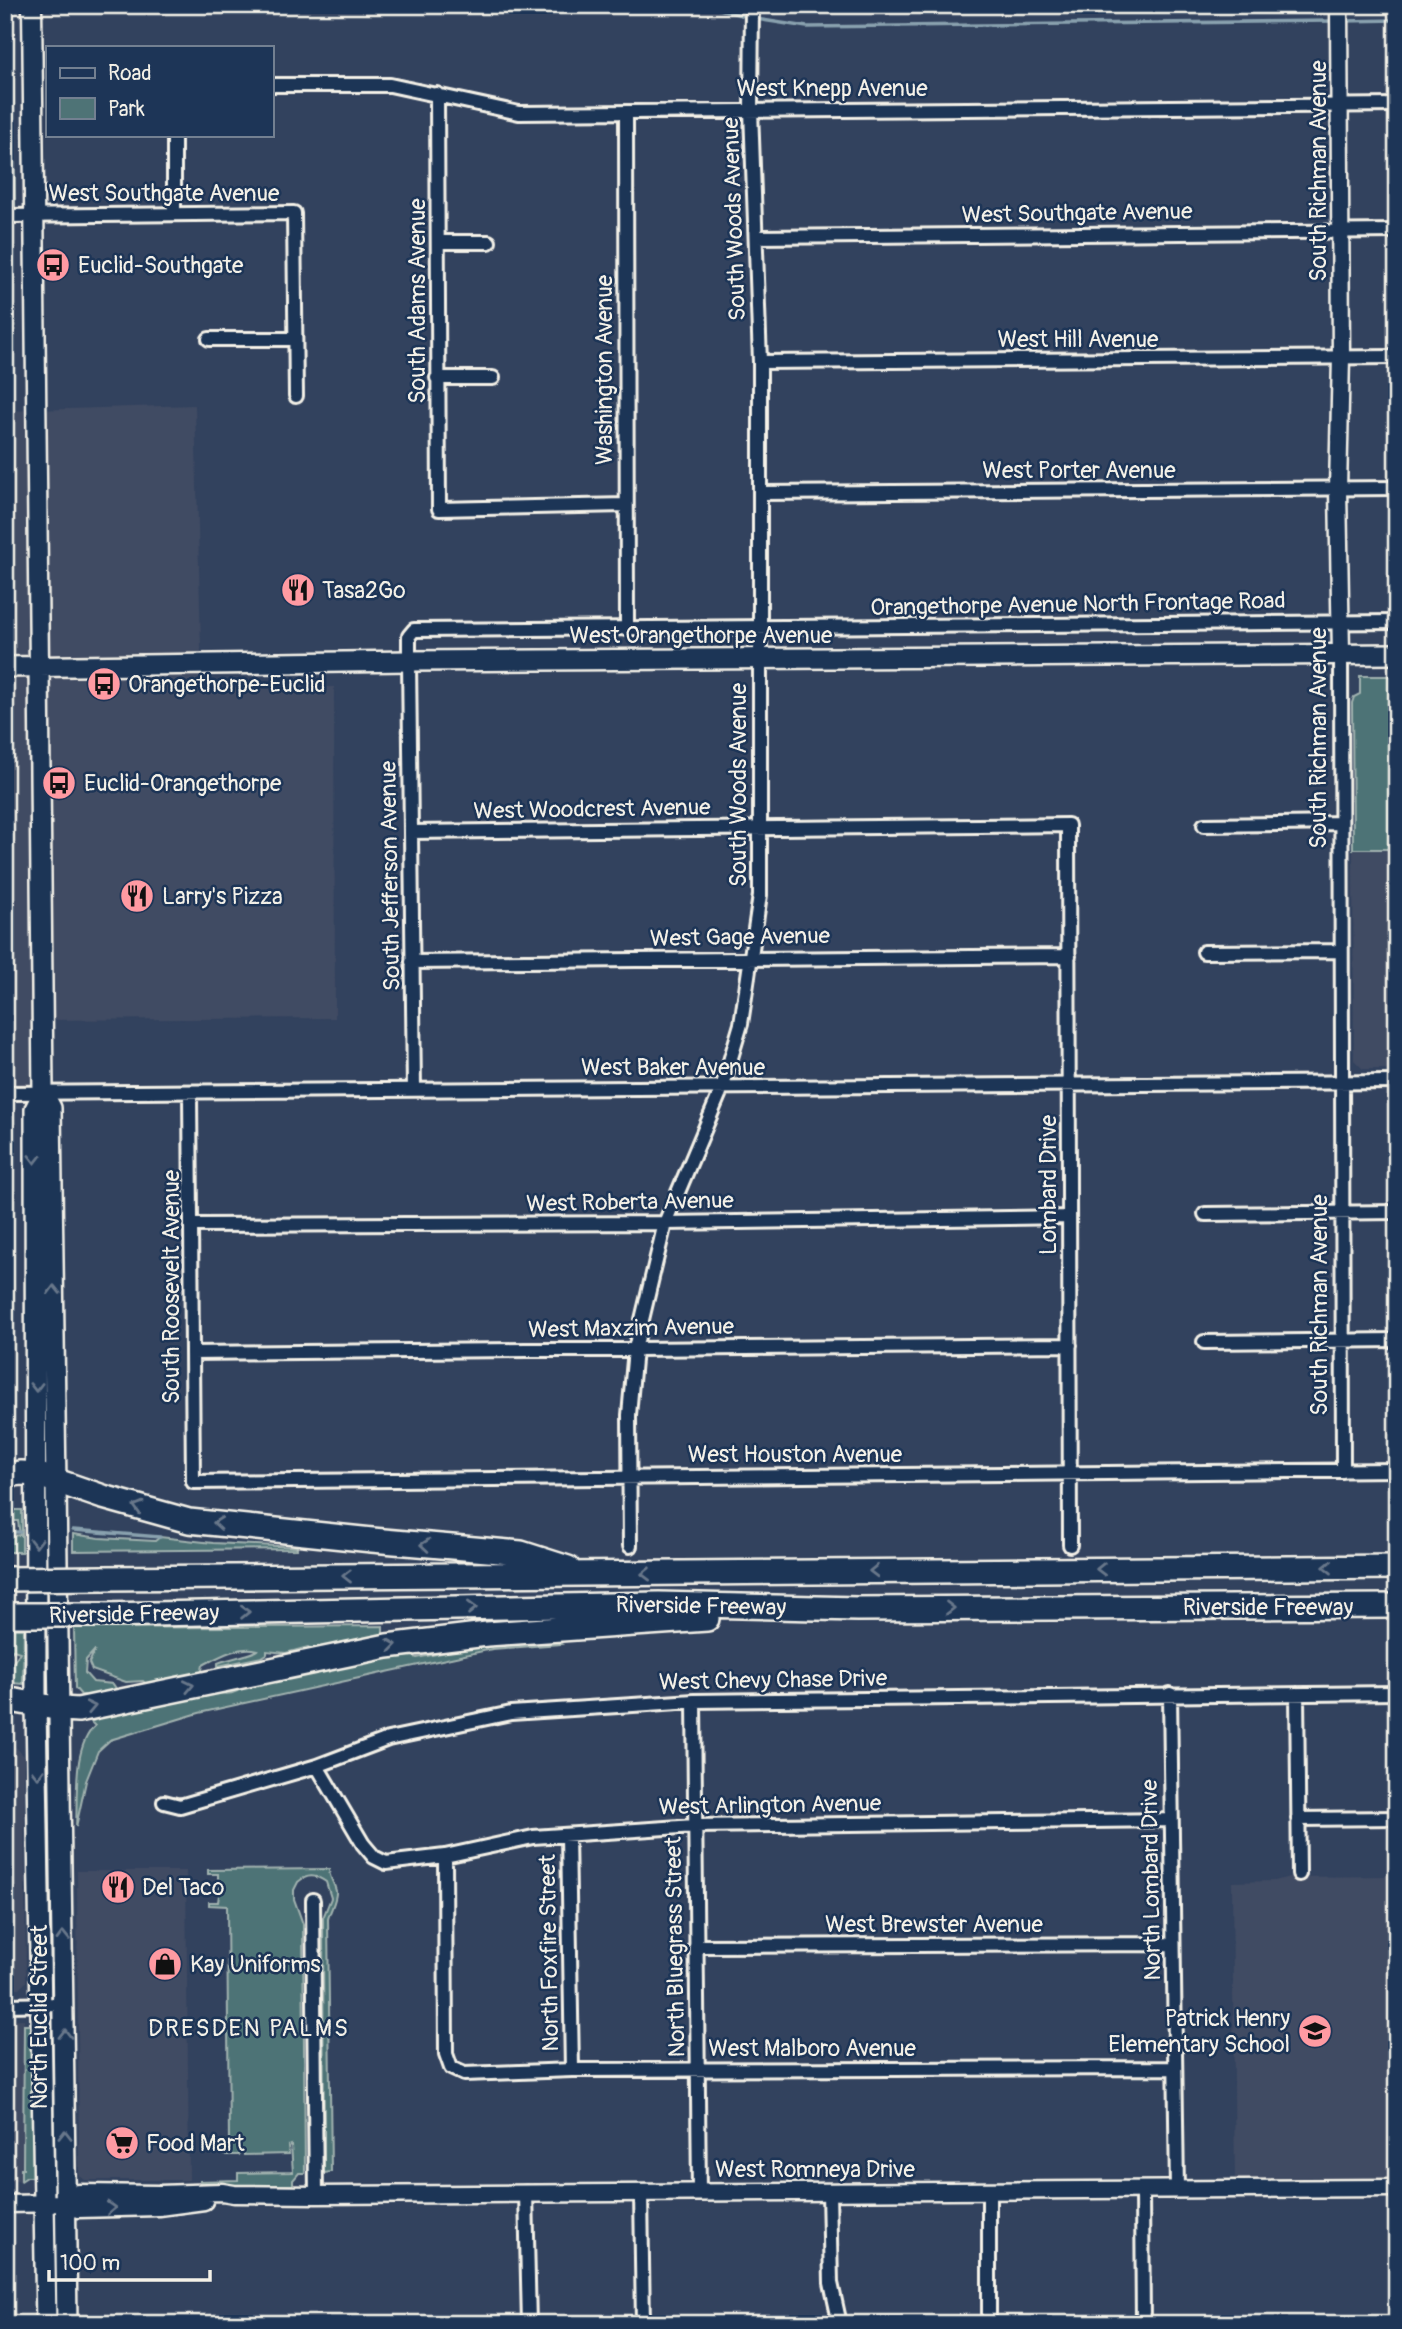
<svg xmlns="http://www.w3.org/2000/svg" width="1402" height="2329" viewBox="0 0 1402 2329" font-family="Pangolin,sans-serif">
<rect width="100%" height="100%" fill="#32425e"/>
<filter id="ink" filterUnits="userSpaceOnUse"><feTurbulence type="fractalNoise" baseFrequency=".0143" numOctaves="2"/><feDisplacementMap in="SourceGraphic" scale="14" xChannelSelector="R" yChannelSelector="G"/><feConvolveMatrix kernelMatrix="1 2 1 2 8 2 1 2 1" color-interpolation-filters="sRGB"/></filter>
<g filter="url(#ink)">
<path fill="#414b63" d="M195,405L202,688L334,687L335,1018L30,1020L31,1085H5V411Z
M1353,849H1397V1069H1363L1354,1060Z
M5,1736L24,1756L26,1982L20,1988H5Z
M77,1871H186L189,2180H85L79,2176Z
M1397,1876V2186L1235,2188L1232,1882L1275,1881L1289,1877Z
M24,2019L23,2169L21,2170V2181H5V2020Z"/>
<path fill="#4e7376" stroke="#a1b2af" stroke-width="2" d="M5,74H13L15,206H5Z
M1360,676H1397V849H1353L1352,703L1354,697L1360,694Z
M13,1510H22V1552H5V1537L20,1535L18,1521H13L11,1527H5V1517Z
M73,1534L99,1538L155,1541L160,1537L213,1543L297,1547V1549L73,1551Z
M383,1626V1639L315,1651L308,1647L286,1653L267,1651V1654L262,1657L218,1666V1663C228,1659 254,1654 258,1650C239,1645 220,1656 203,1665L201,1675L148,1686L143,1681L126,1682L92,1670L89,1663L95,1650L86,1660L85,1673L93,1682L113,1684L119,1693L85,1700L84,1695H81L75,1688L74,1628Z
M5,1629H24L23,1684L13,1683L12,1687L5,1686V1672L8,1670L20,1652L13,1650L5,1660Z
M556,1641L561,1644L492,1649L199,1713L110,1740L98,1751L86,1781L76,1827C78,1797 72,1747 95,1726L91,1722L104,1715L216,1692C228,1696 238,1693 246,1684L306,1670L407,1654L417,1658L476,1646Z
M329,1869C329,1878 334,1882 336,1891C337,1900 330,1910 328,1919L331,2172L324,2173L323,1918L331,1898L326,1882C317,1875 307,1874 298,1882L294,1890V1899L303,1924L305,2173H299L293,2180V2185L200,2186V2181L238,2180V2173L293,2172L291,2145L288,2146L289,2154L244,2155V2151H240L239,2155H224V2144H229L227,1906L209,1905V1902H218L221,1881L218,1880V1874H208V1870Z
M24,2025H32L33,2177H27L21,2181V2169H23Z"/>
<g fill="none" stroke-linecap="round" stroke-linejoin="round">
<path stroke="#89a1ae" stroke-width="3.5" d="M410,5H525
M695,5L713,7L748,17
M756,19L807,27L1335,21
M1343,21L1397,20
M73,1530L160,1537
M5,1532H20
M5,1723L9,1725"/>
<g stroke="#f4f1e8" stroke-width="18">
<path id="minor" d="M271,85H390L519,113L1397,105
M437,94L439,509L625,505
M626,112L627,629
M174,135V214
M5,216L294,213L296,396
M757,237L1397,231
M439,242H489
M209,339H295
M760,362L1397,357
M437,378H493
M761,493L1397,488
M1341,654L1343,1471
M1204,825L1340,823
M411,832L1068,825L1070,1545
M1204,952L1341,951
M412,962L1069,956
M414,1090L409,661V636L414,630L1397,622
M190,1092L193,1482L1397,1470
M5,1093L1397,1082
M1205,1214L1397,1212
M191,1225L665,1223L1069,1217
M1204,1342L1397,1340
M192,1353L1070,1345
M630,1546L629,1415L635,1349L665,1223L722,1088L741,1024L760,895V362L751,110L752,5
M1170,1694L1177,2190
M1297,1694L1299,1874
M694,1701L699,2193
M317,1766L363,1844L374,1857L386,1863L445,1856L533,1837L695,1826L1171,1820
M164,1802L180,1806L317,1766L388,1739L511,1713L694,1701L1397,1693
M1298,1819L1397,1818
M568,1835L572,2070
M445,1856L446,2054L451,2068L464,2074L572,2070L1174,2068
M313,1900L316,2195
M696,1946L1173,1944
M5,2005L65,2004
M1142,2190L1143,2324
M989,2191V2324
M526,2192L529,2324
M829,2192L831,2283L840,2324
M641,2193L643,2324"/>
</g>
<g stroke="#f4f1e8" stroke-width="21">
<path id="tertiary" d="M1339,5L1341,357L1338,489L1341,654
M65,2203L79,2193L159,2194L222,2192L234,2194L316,2195L1397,2188
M5,2204L65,2203L78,2209L159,2207L204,2201"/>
</g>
<g stroke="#f4f1e8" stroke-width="23">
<path id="secondary" d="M32,5L39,666"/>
</g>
<g stroke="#f4f1e8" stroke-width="24">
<path id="primary" d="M39,666L43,1093L35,1109L36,1706L46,2324
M5,667L409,661L1397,654
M43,1093L51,1108L67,2324"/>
</g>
<g stroke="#f4f1e8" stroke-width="28">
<path id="motorway" d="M5,1475L21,1473L36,1474L103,1497L189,1521L372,1540L521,1553L568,1568
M103,1578L1397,1567
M103,1615L659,1604L857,1609L1397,1606
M5,1699L61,1709L78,1710L387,1646L487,1634L707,1619"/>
</g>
<use href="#minor" stroke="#1d3557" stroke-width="12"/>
<use href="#tertiary" stroke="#1d3557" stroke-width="16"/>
<use href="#secondary" stroke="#1d3557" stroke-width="18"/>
<use href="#primary" stroke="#1d3557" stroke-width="19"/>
<use href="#motorway" stroke="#1d3557" stroke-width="23"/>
<g stroke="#f4f1e8" stroke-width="28" stroke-linecap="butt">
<path id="motorway-bridge" d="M5,1579L103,1578
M5,1615H103"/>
</g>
<use href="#motorway-bridge" stroke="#1d3557" stroke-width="23"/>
</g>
<defs><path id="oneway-chevron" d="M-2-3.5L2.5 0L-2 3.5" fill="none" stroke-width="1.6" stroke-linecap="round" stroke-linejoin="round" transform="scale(1.75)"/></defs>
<g stroke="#68778a">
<use href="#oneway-chevron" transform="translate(35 1159) rotate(90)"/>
<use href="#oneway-chevron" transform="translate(54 1290) rotate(-91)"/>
<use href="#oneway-chevron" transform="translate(36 1387) rotate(90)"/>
<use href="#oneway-chevron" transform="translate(138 1507) rotate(-164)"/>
<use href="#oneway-chevron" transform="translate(218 1523) rotate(-175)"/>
<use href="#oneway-chevron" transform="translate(36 1543) rotate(90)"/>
<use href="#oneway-chevron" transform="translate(425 1545) rotate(-175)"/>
<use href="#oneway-chevron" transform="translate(1328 1567) rotate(180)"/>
<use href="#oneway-chevron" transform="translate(1101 1569) rotate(179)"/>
<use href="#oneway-chevron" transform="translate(874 1571) rotate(179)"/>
<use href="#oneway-chevron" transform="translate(646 1574) rotate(179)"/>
<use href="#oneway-chevron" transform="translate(347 1576) rotate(180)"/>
<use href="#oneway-chevron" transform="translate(472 1608) rotate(-1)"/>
<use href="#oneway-chevron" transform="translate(950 1608)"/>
<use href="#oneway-chevron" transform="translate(245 1612) rotate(-1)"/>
<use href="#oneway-chevron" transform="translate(392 1645) rotate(-8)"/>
<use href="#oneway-chevron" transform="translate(189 1686) rotate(-12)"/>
<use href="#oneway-chevron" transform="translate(91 1707) rotate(-12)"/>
<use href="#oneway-chevron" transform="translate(38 1774) rotate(89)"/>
<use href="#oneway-chevron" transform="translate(63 1936) rotate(-91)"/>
<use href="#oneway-chevron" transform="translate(65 2034) rotate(-90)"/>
<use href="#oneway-chevron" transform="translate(65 2135) rotate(-90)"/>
<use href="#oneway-chevron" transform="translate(111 2208) rotate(-2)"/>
</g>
</g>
<defs>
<g id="bus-disc" transform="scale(1.75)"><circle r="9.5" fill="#ff9aa2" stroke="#1d3557"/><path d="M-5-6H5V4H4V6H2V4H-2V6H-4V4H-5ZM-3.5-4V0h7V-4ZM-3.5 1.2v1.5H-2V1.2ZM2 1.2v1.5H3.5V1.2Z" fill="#111"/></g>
<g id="restaurant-disc" transform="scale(1.75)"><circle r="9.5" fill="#ff9aa2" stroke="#1d3557"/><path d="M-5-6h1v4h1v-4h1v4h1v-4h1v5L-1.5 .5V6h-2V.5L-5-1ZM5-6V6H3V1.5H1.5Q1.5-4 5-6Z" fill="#111"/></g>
<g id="shop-disc" transform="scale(1.75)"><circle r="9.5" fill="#ff9aa2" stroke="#1d3557"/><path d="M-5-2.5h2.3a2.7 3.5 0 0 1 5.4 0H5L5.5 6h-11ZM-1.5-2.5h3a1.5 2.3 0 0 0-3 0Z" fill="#111"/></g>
<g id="school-disc" transform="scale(1.75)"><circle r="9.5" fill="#ff9aa2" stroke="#1d3557"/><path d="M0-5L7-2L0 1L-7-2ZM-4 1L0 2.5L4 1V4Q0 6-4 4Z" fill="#111"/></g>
<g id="supermarket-disc" transform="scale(1.75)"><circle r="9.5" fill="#ff9aa2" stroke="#1d3557"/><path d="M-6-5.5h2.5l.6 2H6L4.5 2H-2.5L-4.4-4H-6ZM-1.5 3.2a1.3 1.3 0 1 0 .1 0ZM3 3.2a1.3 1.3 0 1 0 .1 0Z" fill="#111"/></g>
</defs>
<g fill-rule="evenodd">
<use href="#bus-disc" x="53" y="265"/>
<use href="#restaurant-disc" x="298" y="590"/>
<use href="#bus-disc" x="104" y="684"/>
<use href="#bus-disc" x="59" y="783"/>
<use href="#restaurant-disc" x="137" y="896"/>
<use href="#restaurant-disc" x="118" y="1887"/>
<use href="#shop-disc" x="165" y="1964"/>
<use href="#school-disc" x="1315" y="2031"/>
<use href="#supermarket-disc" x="122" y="2143"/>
</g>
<g text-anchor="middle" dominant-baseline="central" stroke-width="5" stroke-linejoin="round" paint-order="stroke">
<g font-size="23" fill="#f4f1e8" stroke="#1d3557">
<text x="832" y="88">West Knepp Avenue</text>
<text transform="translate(1318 171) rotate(-90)">South Richman Avenue</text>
<text x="164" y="193">West Southgate Avenue</text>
<text transform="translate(1077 213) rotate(-1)">West Southgate Avenue</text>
<text transform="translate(734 219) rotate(-92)">South Woods Avenue</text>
<text transform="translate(417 301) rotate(-90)">South Adams Avenue</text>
<text x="1078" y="339">West Hill Avenue</text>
<text transform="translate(604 370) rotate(-90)">Washington Avenue</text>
<text x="1079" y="470">West Porter Avenue</text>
<text transform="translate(1078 604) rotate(-1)">Orangethorpe Avenue North Frontage Road</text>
<text x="701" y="635">West Orangethorpe Avenue</text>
<text transform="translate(1318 738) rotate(-90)">South Richman Avenue</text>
<text transform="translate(738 785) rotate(-90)">South Woods Avenue</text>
<text transform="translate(592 809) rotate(-1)">West Woodcrest Avenue</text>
<text transform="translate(390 876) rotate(-91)">South Jefferson Avenue</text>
<text transform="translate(740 937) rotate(-1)">West Gage Avenue</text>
<text x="673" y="1067">West Baker Avenue</text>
<text transform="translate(1048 1185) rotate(-90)">Lombard Drive</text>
<text transform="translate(630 1202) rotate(-1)">West Roberta Avenue</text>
<text transform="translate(171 1287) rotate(-90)">South Roosevelt Avenue</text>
<text transform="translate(1319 1305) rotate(-90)">South Richman Avenue</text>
<text transform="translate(631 1328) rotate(-1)">West Maxzim Avenue</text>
<text x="795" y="1454">West Houston Avenue</text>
<text transform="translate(701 1606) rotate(1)">Riverside Freeway</text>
<text x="1268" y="1607">Riverside Freeway</text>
<text transform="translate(134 1614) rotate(-1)">Riverside Freeway</text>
<text transform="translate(773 1680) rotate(-1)">West Chevy Chase Drive</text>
<text transform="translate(770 1805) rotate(-1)">West Arlington Avenue</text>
<text transform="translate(1151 1880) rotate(-91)">North Lombard Drive</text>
<text x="934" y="1924">West Brewster Avenue</text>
<text transform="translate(675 1947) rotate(-91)">North Bluegrass Street</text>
<text transform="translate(549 1953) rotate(-91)">North Foxfire Street</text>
<text transform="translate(39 2017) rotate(-90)">North Euclid Street</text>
<text x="812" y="2048">West Malboro Avenue</text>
<text x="815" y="2169">West Romneya Drive</text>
</g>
<g font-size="23" fill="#f4f1e8" stroke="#1d3557" text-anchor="start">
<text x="78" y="265">Euclid-Southgate</text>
<text x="322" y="590">Tasa2Go</text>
<text x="128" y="684">Orangethorpe-Euclid</text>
<text x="84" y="783">Euclid-Orangethorpe</text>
<text x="162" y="896">Larry's Pizza</text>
<text x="142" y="1887">Del Taco</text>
<text x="190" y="1964">Kay Uniforms</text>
<text x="1290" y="2018" text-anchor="end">Patrick Henry<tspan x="1290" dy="26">Elementary School</tspan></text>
<text x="146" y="2143">Food Mart</text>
</g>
<g font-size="24" letter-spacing="2" fill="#f4f1e8" stroke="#1d3557">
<text x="249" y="2028">DRESDEN PALMS</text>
</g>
</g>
<rect width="1402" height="2329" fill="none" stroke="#1d3557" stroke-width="28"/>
<rect x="14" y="14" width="1374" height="2301" fill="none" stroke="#f4f1e8" stroke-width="2.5" filter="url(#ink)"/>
<rect x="46" y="46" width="228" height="91" fill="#1d3557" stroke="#738091" stroke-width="2"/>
<rect x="60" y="68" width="35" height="10" fill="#1d3557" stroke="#738091" stroke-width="2"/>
<text x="108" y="80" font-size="21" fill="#f4f1e8">Road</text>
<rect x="60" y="98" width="35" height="21" fill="#4e7376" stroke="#738091" stroke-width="2"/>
<text x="108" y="116" font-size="21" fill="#f4f1e8">Park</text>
<path d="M49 2270v10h161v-10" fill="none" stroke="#f4f1e8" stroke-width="3.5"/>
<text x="60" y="2270" font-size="21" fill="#f4f1e8" stroke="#1d3557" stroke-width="5" paint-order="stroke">100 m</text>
</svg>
